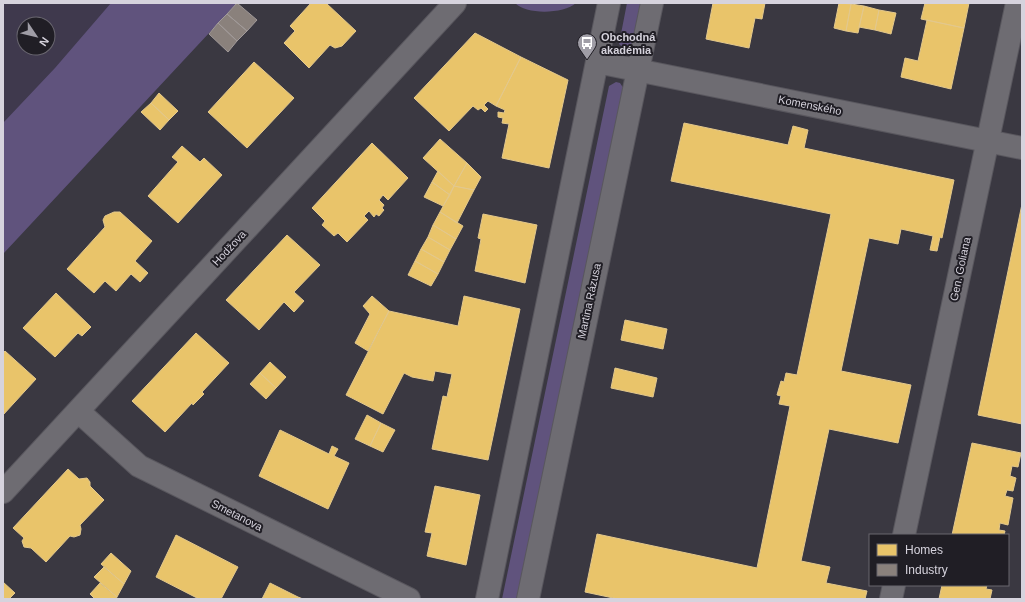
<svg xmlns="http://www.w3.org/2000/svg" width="1025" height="602" viewBox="0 0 1025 602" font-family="Helvetica,sans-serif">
<rect width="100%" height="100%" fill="#3a3841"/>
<path fill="#3f394d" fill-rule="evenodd" d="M3,3H237L3,254ZM24,24H48V48H24Z"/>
<path fill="#60537d" d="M111,3H237L3,254V123L55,68Z
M515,3H576C564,14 526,15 515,3Z
M627,3H642L633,47L625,49L619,44Z
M616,82L620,83L624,89L519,599H502L609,86Z"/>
<path fill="#e9c46a" stroke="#e3c88c" d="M311,3H326L356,31L342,46L335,48L330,45L309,68L284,43L295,31L290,26Z
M713,3H765L762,19L755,18L749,48L706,39Z
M839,3L851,4L846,31L834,28Z
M925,3H969L964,28L921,19Z
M851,4L864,6L858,33L846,31Z
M864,6L879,10L875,30L859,27Z
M879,10L896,13L891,34L875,30Z
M927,20L964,28L951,89L901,77L905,58L918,61Z
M475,33L521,57L496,106L488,101L484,105L488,109L485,112L481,108L478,110L473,106L449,131L414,98Z
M521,57L568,80L549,168L502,158L509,124L502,123L503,118L498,117V112L504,113L505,110L496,106Z
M254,62L294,98L247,148L208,112Z
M159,93L178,111L169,120L151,103Z
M151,103L169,120L160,130L141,112Z
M684,123L788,145L793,126L808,130L804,148L954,180L942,238L940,237L937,251L930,250L933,236L901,229L898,244L869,238L841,371L911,385L898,443L829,429L801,561L830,567L826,583L867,591L865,599H618L585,592L597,534L757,568L790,406L779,404L781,396L777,395L781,381L784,382L786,373L797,375L831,214L671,181Z
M440,139L467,163L454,186L423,158Z
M372,143L408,178L388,200L383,195L379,200L384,205L382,208L384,210L379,216L376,214L374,217L369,211L364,216L368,220L347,242L338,233L334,236L322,225L325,221L312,208Z
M182,146L200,162L204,158L222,175L178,223L148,196L178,162L172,157Z
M467,163L481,177L474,190L454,186Z
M438,171L454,186L450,195L432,182Z
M432,182L450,195L443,206L424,197Z
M454,186L474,190L457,223L440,212Z
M1022,204V424L978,415Z
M114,212H120L152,241L135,261L148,273L140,282L131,274L116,291L105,281L94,293L67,269L105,227L103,220L105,216Z
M440,212L463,226L456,239L433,225Z
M483,214L537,225L525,283L475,271L481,239L478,238Z
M433,225L456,239L450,250L428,237Z
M287,235L320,265L294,292L304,301L294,312L284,302L259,330L226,300Z
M428,237L450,250L444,262L421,249Z
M421,249L444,262L438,274L415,261Z
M415,261L438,274L431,286L408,275Z
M56,293L91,327L82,336L78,333L55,357L23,328Z
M372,296L389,311L368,351L355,343L370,314L363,306Z
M464,296L520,309L488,460L432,449L443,396L447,397L452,374L435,371L433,381L412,377L404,373L383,414L346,395L389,311L458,326Z
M625,320L667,329L663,349L621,340Z
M196,333L229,363L202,392L204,394L193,405L192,403L165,432L132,401Z
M5,351L36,379L3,415V353Z
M270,362L286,377L276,388L260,373Z
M615,368L657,378L653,397L611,388Z
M260,373L276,388L266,399L250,384Z
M367,415L381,423L370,446L355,439Z
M381,423L395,430L383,452L370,446Z
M280,430L329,454L332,446L338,449L334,456L349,463L328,509L259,476Z
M972,443L1021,453L1018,467L1012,466L1010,476L1016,478L1013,491L1007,490L1005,496L1013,498L1008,525L1000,523L999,530L1005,531L1004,535H952Z
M68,469L79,479L87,478L90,482V486L104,500L80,525L81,529L80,535L74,537L70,536L46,562L31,548L24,547L22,541L24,538L13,528Z
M435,486L480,495L466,565L427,556L432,533L425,532Z
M176,535L238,567L221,599H199L156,577Z
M111,553L131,571L124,584L101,564Z
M104,567L124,584L117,597L94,577Z
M3,582L15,593L9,599H3Z
M100,583L117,597L116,599H95L90,594Z
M270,583L298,597L303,599H262Z
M942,585H987L986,589L992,590L990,599H939Z"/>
<path fill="#8a817c" stroke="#a19a99" d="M237,3L257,20L247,31L227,14Z
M227,14L247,31L237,41L218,23Z
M218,23L237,41L228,52L209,34Z"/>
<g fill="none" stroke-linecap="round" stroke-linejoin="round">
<g stroke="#59575e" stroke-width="24">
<path id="street" d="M597,62L1022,148
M78,411L139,466L409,599
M3,492L455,3
M904,535L1017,3
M487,599L609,3
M528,599L652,3
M891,599L894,585"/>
</g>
<use href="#street" stroke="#6e6c72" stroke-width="22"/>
</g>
<defs>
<g id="bus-pin" transform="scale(1)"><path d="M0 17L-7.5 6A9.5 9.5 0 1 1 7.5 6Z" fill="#9f9da6" stroke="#201e25"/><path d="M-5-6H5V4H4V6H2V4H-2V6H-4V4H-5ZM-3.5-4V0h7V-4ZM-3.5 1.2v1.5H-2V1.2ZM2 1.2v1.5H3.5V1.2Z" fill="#fff"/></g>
</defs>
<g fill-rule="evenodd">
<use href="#bus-pin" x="587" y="43"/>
</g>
<g text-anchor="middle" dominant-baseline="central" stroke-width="4" stroke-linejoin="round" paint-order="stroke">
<g font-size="11" font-weight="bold" fill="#d6d3dd" stroke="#201e25" text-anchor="start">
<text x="601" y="37">Obchodná<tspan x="601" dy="13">akadémia</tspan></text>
</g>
<g font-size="11" fill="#d6d3dd" stroke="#201e25">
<text transform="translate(810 105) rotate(11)">Komenského</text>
<text transform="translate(229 248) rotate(-47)">Hodžova</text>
<text transform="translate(960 269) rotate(-78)">Gen. Goliana</text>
<text transform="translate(589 301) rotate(-78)">Martina Rázusa</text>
<text transform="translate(237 515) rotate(27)">Smetanova</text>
</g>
</g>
<rect width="1025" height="602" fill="none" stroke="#d6d3dd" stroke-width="8"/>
<rect x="869" y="534" width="140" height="52" fill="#201e25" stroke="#69666f"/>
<rect x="877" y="544" width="20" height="12" fill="#e9c46a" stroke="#69666f"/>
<text x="905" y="554" font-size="12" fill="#d6d3dd">Homes</text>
<rect x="877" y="564" width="20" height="12" fill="#8a817c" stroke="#69666f"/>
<text x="905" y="574" font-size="12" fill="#d6d3dd">Industry</text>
<g transform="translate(36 36) rotate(125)"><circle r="19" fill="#201e25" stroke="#69666f"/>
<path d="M0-3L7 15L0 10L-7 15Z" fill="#9f9da6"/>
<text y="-6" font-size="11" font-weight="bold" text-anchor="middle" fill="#d6d3dd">N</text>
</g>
</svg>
